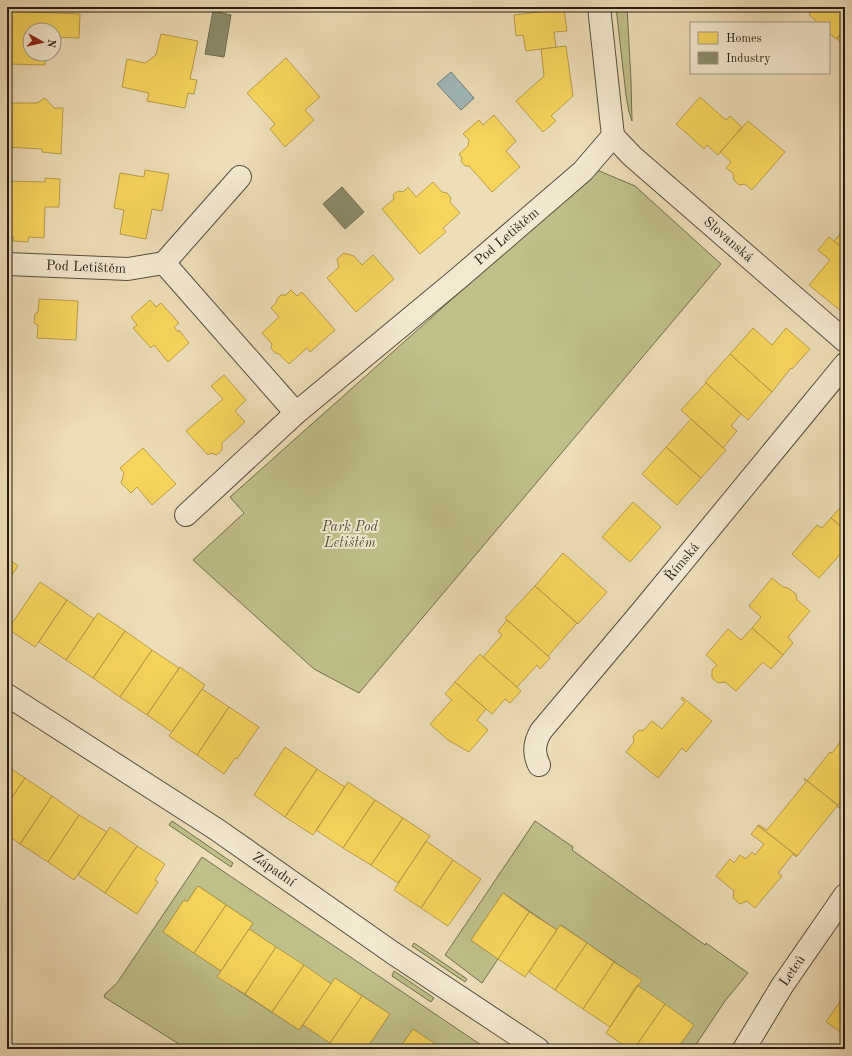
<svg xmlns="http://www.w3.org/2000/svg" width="852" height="1056" viewBox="0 0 852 1056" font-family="'Old Standard TT',serif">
<rect width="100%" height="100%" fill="#edddb8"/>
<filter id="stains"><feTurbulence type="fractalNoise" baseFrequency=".005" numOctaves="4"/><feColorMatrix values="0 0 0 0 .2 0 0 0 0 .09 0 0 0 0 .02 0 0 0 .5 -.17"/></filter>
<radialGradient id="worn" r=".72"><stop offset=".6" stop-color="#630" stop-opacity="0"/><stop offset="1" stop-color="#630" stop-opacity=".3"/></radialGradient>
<path fill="#bfbf8a" stroke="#726e4f" d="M616,7H627L631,81L632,121L629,112L626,95Z
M597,170L635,186L721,264L359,693L314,669L193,560L244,513L230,497Z
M172,821L233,863L231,867L169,825Z
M535,821L573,847L572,850L705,945L706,943L748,973L725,1001L693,1049H677L694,1025L637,985L641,980L561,925L557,930L503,893L471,940L498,959L482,983L445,955Z
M202,857L487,1049H442L413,1029L399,1049H366L390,1014L335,978L331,984L249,929L253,923L198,886L187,902L184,900L163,932L221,971L218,977L299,1030L303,1025L339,1049H187L104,997L105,994L117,983Z
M414,943L467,979L465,982L412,946Z
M394,971L434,998L431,1002L392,976Z"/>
<path fill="#9fb8ba" stroke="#6f7a78" d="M451,72L474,98L461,110L437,84Z"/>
<path fill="#f6d55c" stroke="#b89e46" d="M814,7H845V29L836,39L829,33V23H818L809,14Z
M564,9L567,31L554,32L556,47L526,51L523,35L516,36L514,15Z
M7,11L80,14L79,38L54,37V30H30V54H46L45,65L7,64Z
M844,30L845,43L844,45L837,39Z
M161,34L198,41L190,79L197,80L194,94L188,93L185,108L147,101L149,93L122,87L127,59L145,63L156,55Z
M566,46L573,96L551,116L556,121L543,132L516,101L544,76L541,49Z
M286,58L320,97L305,110L314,120L285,147L270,129L275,124L247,93Z
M700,97L726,120L730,116L742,127L718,155L707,145L704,149L676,124Z
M45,98L54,108H63L61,154L42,152V149L7,147L9,103H37Z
M494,115L516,141L506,151L520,167L492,192L469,166H465L461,161L462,158L459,154L468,146L469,140L463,134L479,120L483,125Z
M748,121L785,152L752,190L745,184L739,185L734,180L733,173L726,168L731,162L720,152Z
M145,170L169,174L162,211L152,209L146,239L120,234L124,210L114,208L120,173L144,177Z
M45,178L60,179L59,207H45L44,238L29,237L28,242L13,241L14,237L7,236V181L45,182Z
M433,182L442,192L447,193L451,198L450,202L460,213L443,228L446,232L420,254L382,209L394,199L393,195L398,191L403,192L408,187L416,197Z
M845,228V250L834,241Z
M829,237L845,250V306L841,311L809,285L830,260L818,250Z
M344,253L354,256L362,265L373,255L394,279L356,312L327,278L339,267L337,259Z
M291,290L297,296L302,292L335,330L310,352L307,348L289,364L279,354L275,353L271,348L272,344L262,333L279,317L271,308L276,303L277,299L281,295H286Z
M39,299L78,301L76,340L37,338L38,325L34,323L35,314L38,312Z
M150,300L156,307L161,303L179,323L174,327L178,332L179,330L189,343L168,362L154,345L151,348L133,328L137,325L131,317Z
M753,328L772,345L786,328L810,349L792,369L791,368L772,392L730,354Z
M730,354L772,392L748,420L705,382Z
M224,375L246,400L235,411L245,422L222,443V450L217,455L210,453L208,455L186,431L223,399L211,386Z
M706,383L741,414L731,426L737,431L723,448L681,410Z
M691,419L726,450L701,478L666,447Z
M666,447L701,478L677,505L642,474Z
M143,448L176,484L152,505L137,487L131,493L121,483L124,473L120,468Z
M633,502L661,527L630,562L602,537Z
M845,502V530L831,518Z
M831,518L845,530V549L819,578L792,554L817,525L822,528Z
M563,553L607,592L578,624L535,586Z
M7,558L18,566L7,582Z
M772,578L783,587L788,588L796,594L797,600L810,611L788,637L793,643L783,655L752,628L761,617L749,606Z
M40,582L67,600L35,647L8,629Z
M535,586L577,623L548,656L505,618Z
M67,600L94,619L66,660L39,642Z
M98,613L125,631L93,678L66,660Z
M507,620L550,658L540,669L537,665L517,687L483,657L502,635L498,631Z
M752,628L783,655L771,669L763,662L736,691L725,682L718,683L712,678V670L717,665L706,655L728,629L741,640Z
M125,631L152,650L120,697L93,678Z
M152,650L179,668L147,715L120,697Z
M480,654L521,691L510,703L505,699L492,714L455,682Z
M180,667L205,685L172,732L147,715Z
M455,682L486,709L477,720L488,730L469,752L448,740L430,724L452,700L445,694Z
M202,689L229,707L197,755L169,736Z
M682,697L712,721L686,752L682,748L658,778L626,752L634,742L633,736L638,731L644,730L652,721L662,729L685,702L681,699Z
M229,707L259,727L237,759L235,758L224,774L197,755Z
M845,733V744L840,740Z
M841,741L845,744V796L838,805L807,781L830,752L832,753Z
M285,747L317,769L285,817L254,795Z
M7,766L25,778L7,805Z
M317,769L345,787L313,835L285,817Z
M25,778L52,796L20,844L7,835V805Z
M804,778L842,809V810L837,806L797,856L759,826V825L767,830L806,782Z
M348,782L375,800L343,848L316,830Z
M52,796L79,815L48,862L20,844Z
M375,800L403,818L371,865L343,848Z
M79,815L107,832L74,880L48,862Z
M403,818L430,836L398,883L371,865Z
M757,825L797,856L796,857L793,854L778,873L782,876L755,908L747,901L740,904L733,898L734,891L716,876L730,859L734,863L740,855L746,859L752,852L755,855L764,844L751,834L758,826Z
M110,827L137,846L105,893L78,875Z
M426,841L453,860L421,908L394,890Z
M137,846L165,864L155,880L158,882L137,914L105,893Z
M453,860L481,879L448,926L421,908Z
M198,886L226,905L194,953L163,932L184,900L187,902Z
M503,893L529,912L498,959L471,940Z
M226,905L253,923L221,971L194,953Z
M529,912L557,930L525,977L498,959Z
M560,925L587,943L555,990L529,972Z
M249,929L276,947L245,994L217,977Z
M587,943L614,962L583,1009L555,990Z
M276,947L304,965L272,1012L245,994Z
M614,962L642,980L610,1027L583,1009Z
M304,965L331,984L299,1030L272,1012Z
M335,978L362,996L330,1043L303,1025Z
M637,985L665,1004L634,1049H629L606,1033Z
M845,994V1035L826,1022Z
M362,996L390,1014L366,1049H339L330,1043Z
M665,1004L694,1025L677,1049H634Z
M413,1029L440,1047L439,1049H399Z"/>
<path fill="#8c8c6e" stroke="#6d6b53" d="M213,11L231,15L224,57L205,54Z
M342,187L364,212L345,229L323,204Z"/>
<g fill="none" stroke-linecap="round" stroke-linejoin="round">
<g stroke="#584e3d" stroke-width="24">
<g id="street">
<path id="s1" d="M613,136L632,156L845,341"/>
<path d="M164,263L240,177"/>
<path id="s2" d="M7,264L128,269L164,263L296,413"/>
<path id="s3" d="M186,515L296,413L460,277L583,171L613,136L599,7"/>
<path id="s4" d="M7,695L216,829L393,953L538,1049"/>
<path id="s5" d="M539,765C533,753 534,743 541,731L642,611L845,364"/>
<path id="s6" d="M744,1049L782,986L845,895"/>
</g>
</g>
<use href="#street" stroke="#f3e9d1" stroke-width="22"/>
</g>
<g text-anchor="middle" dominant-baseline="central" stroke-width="4" stroke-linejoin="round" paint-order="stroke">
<g font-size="14" fill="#261e14" stroke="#f3e9d1">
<text stroke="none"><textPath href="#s3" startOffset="425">Pod Letištěm</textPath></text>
<text stroke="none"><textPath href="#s1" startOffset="155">Slovanská</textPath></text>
<text stroke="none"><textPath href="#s2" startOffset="79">Pod Letištěm</textPath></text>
<text stroke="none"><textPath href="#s5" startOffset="256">Římská</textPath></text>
<text stroke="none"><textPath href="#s4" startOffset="319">Západní</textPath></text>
<text stroke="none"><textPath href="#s6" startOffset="92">Letců</textPath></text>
</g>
<g font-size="14" font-style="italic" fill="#544e37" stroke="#f3e9d1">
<text x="350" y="527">Park Pod<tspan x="350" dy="16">Letištěm</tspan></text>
</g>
</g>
<rect width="852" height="1056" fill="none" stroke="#edddb8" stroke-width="24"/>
<rect x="8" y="8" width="836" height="1040" fill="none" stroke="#261e14" stroke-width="2"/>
<rect x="12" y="12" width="828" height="1032" fill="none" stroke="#261e14"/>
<rect x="690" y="22" width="140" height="52" fill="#f3e9d1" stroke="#a19885"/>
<rect x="698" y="32" width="20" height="12" fill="#f6d55c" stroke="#a19885"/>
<text x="726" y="42" font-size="12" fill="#261e14">Homes</text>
<rect x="698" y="52" width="20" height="12" fill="#8c8c6e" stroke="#a19885"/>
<text x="726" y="62" font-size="12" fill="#261e14">Industry</text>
<g transform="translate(42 42) rotate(98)"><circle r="19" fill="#f3e9d1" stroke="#a19885"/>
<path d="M0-3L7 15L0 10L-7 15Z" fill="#8f2418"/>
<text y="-6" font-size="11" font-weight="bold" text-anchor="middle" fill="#261e14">N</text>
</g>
<rect width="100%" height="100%" filter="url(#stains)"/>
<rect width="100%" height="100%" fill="url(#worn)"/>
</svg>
